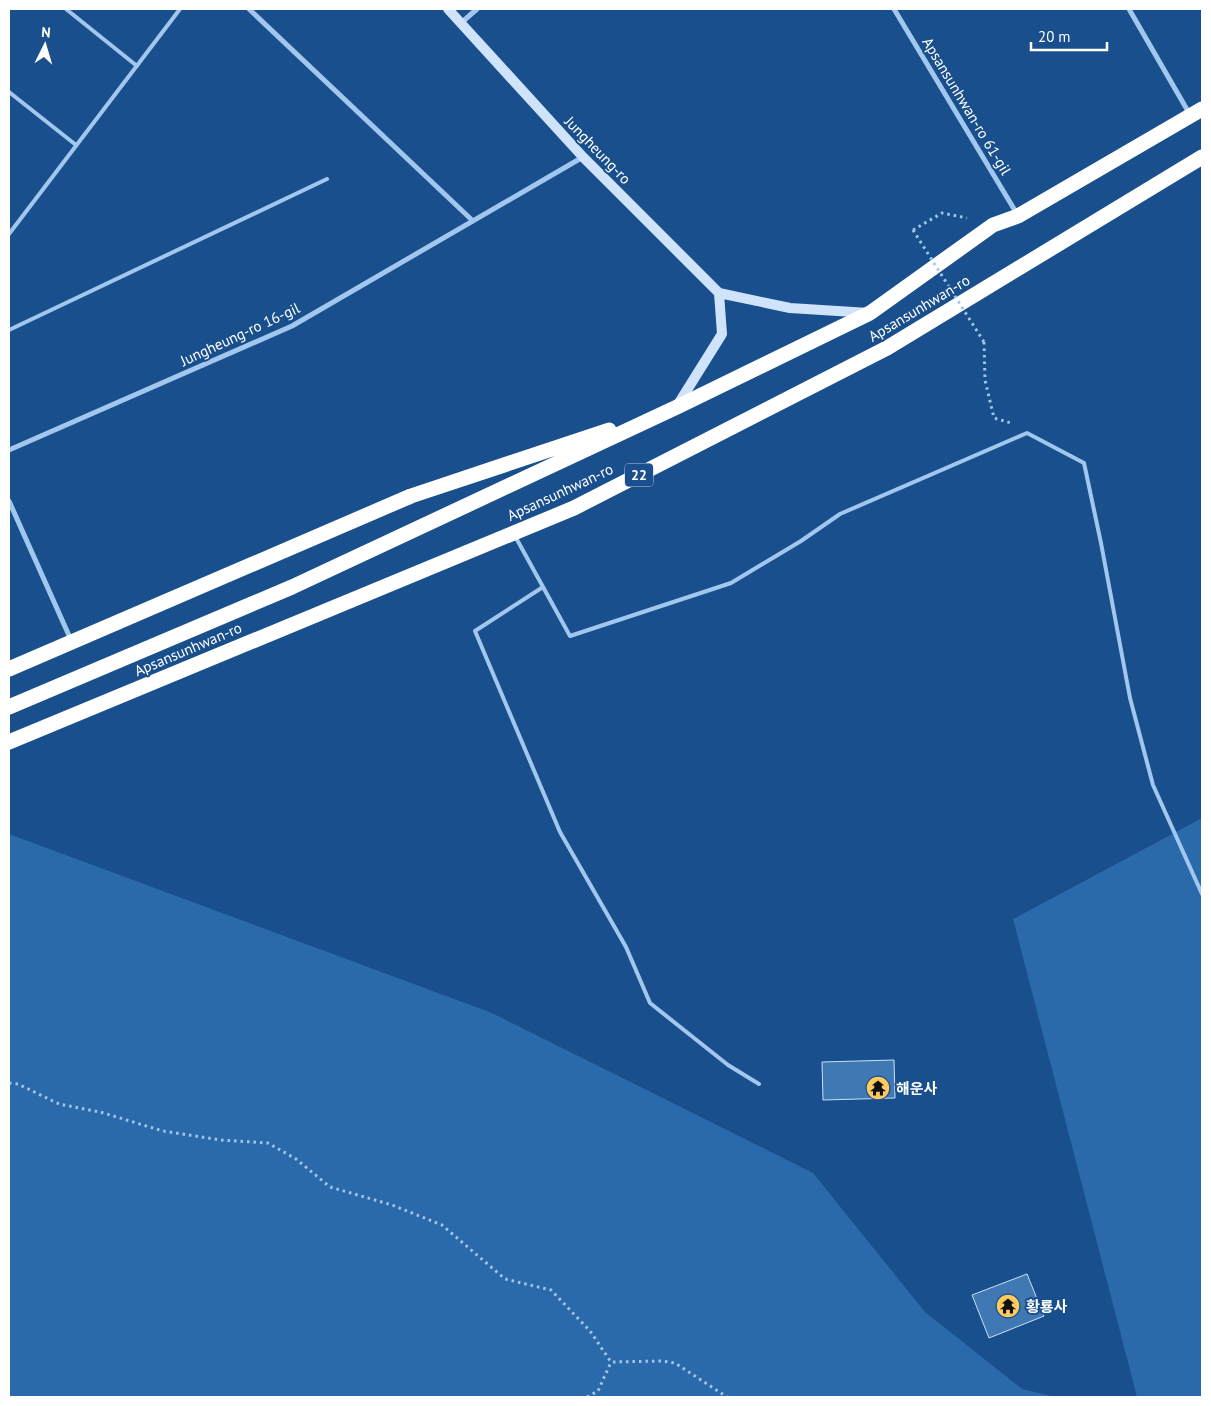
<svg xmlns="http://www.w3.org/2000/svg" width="1211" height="1406" viewBox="0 0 1211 1406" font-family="'PT Sans','Noto Sans KR',sans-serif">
<rect width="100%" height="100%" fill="#184f8c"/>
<path fill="#2a69aa" d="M1202,818V1397H1137L1013,919Z
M9,834L492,1013L813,1173L925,1312L1022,1389L1056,1397H9Z"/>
<path fill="#4078b4" stroke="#c8e1fa" d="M894,1060L895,1098L823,1100L822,1062Z
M1027,1274L1044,1316L989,1338L972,1295Z"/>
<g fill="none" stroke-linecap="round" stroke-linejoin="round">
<path stroke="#a2c7ee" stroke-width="3" stroke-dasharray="2.5 4" stroke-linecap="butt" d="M913,230L942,213L967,218
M984,342L985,380L994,418L1011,423
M9,1083L18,1084L59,1104L100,1112L163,1131L221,1140L268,1143L296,1159L330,1187L392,1205L442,1225L505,1279L551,1290L590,1331L611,1362L662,1361L675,1363L727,1397
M587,1397L598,1391L611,1362"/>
<path stroke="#a2c7ee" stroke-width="4" d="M66,9L137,66
M9,92L76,145
M9,234L180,9
M9,330L327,179
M515,536L570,636L731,583L801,541L840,514L1027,433L1084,463L1101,543L1130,698L1153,785L1202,894
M543,587L475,631L560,832L626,947L650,1003L728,1065L759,1084"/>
<path stroke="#a2c7ee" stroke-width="5" d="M249,9L473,221
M894,9L1017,214
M1129,9L1189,113
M461,23L477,9
M9,450L292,326L583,157
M9,501L71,640"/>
<path stroke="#cfe3fa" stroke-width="10" d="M448,9L583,157L719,293
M677,406L722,334L719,293L790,308L869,313"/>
<path stroke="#fff" stroke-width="15" d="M9,669L411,496L609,430
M9,707L292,587L677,407L870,313L993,225L1018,216L1202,109
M9,742L574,508L887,348L1202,157"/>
<path stroke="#a2c7ee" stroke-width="3" stroke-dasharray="2.5 4" stroke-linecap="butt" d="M913,230L984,342"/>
</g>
<defs>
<g id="temple-disc" transform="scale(1.25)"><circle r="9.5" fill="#ffcb5f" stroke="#184f8c"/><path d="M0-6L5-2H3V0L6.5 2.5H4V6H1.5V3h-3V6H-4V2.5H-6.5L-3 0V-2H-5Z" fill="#111"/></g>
</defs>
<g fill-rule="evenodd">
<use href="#temple-disc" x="878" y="1088"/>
<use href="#temple-disc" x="1008" y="1306"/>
</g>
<g text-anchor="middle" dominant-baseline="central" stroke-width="4" stroke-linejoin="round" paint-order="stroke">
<rect fill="#184f8c" stroke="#bacadc" stroke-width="1" x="625" y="463.5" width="28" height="23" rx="4"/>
<g font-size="14" font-weight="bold" fill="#fff">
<text x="639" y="475">22</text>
</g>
<g font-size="15" fill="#fff" stroke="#184f8c">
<text transform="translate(967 106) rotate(59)">Apsansunhwan-ro 61-gil</text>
<text transform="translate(598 150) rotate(46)">Jungheung-ro</text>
<text transform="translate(919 308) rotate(-31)">Apsansunhwan-ro</text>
<text transform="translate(240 334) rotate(-25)">Jungheung-ro 16-gil</text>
<text transform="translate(560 492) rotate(-25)">Apsansunhwan-ro</text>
<text transform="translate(188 649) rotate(-23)">Apsansunhwan-ro</text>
</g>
<g font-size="15" font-weight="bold" fill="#fff" stroke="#184f8c" text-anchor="start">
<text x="896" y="1088">해운사</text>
<text x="1026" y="1306">황룡사</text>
</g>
</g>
<rect width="1211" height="1406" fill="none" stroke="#ffffff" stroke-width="20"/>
<g transform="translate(45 45) rotate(5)" stroke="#184f8c" stroke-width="4" paint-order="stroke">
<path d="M0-4L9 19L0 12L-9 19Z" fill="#ffffff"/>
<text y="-8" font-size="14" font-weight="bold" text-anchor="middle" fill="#ffffff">N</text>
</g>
<path d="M1031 42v8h76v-8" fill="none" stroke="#ffffff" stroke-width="2.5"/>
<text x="1038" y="42" font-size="15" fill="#ffffff" stroke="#184f8c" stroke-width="4" paint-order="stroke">20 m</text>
</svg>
